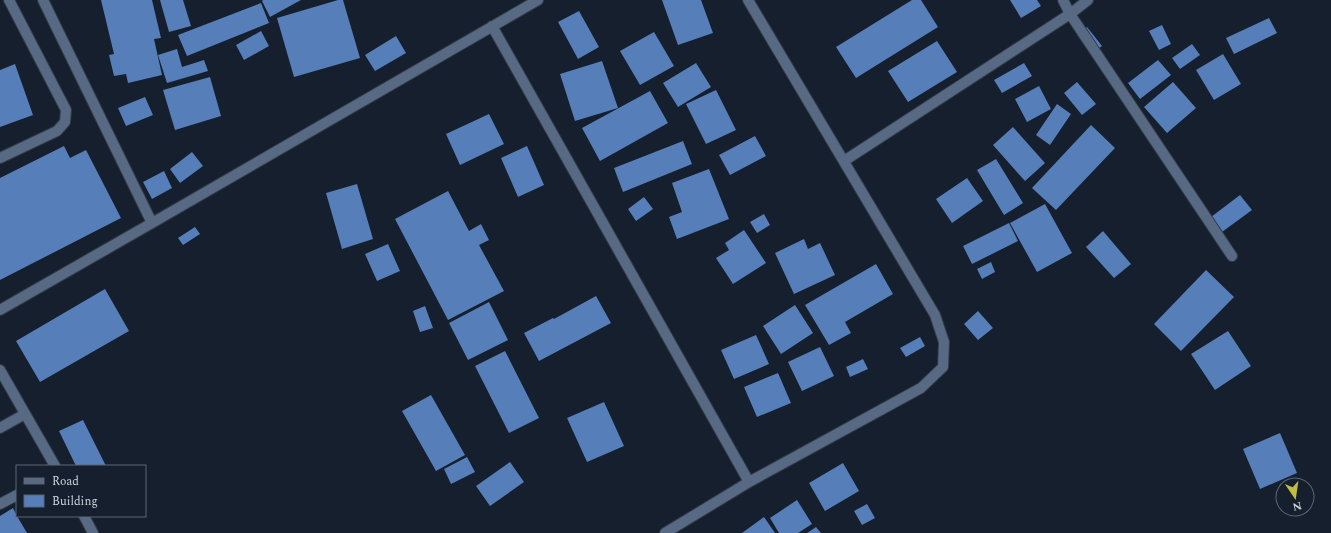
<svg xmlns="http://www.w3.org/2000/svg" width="1331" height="533" viewBox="0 0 1331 533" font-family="Spectral,serif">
<rect width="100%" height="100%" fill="#151f2d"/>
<path fill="#567eb9" d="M101,0H152L161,38L154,39L162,75L128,83L126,74L114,76L109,55L114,54Z
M160,0H183L191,26L169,32Z
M263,0H301L270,17L262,1Z
M338,0H343L360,58L294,77L277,18Z
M662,0H701L713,33L678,45Z
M912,0H921L938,27L856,78L836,47Z
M1010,0H1037L1041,6L1021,18Z
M261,3L269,23L187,56L178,35Z
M579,11L599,47L578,59L558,22Z
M1269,18L1277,33L1234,54L1226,38Z
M1162,25L1171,44L1159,50L1149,31Z
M1087,27L1102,46L1091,54L1077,35Z
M261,31L269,46L244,60L236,45Z
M654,32L674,66L640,85L620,51Z
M396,36L406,53L375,71L365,55Z
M937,41L957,72L908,102L888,71Z
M1192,44L1200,55L1180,69L1172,58Z
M177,49L182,67L204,60L208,71L167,83L158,55Z
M1223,54L1241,84L1214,100L1196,70Z
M1158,60L1171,75L1140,99L1128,83Z
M602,61L618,108L575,121L560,74Z
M696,63L711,87L678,107L663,83Z
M1024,63L1032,76L1002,93L994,80Z
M15,64L33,115L0,127V70Z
M210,77L221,116L175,130L163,90Z
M1077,82L1096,104L1082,115L1064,93Z
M1173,82L1196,108L1167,133L1144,107Z
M1039,86L1051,109L1027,122L1015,99Z
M716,90L736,130L706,144L686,104Z
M650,91L668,123L600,161L582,128Z
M145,97L153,115L126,126L118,108Z
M1057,104L1071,114L1050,145L1036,135Z
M489,114L504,144L460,165L446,134Z
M1091,125L1115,148L1056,210L1032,188Z
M1013,127L1045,163L1025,181L993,145Z
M755,136L766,156L730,175L719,155Z
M683,141L692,164L623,192L614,168Z
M64,146L70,158L86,150L121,218L0,280V178Z
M527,146L544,185L518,197L501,158Z
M192,152L203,166L180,183L170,169Z
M996,159L1023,203L1004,215L977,170Z
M709,169L729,219L677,239L669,217L682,212L672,183Z
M164,171L172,188L152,199L143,182Z
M967,178L983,201L952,223L936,199Z
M357,184L373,239L342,249L326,193Z
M448,191L469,231L481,224L489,240L479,245L504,291L448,320L395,219Z
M1240,195L1252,210L1222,232L1211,217Z
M644,197L653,209L636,221L628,209Z
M1045,204L1072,253L1037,272L1010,223Z
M764,214L770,225L757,233L750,222Z
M1009,223L1018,241L972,264L963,246Z
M195,227L200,234L183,245L178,238Z
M744,230L766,263L733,284L716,258L729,250L725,243Z
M1103,231L1131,264L1114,278L1086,247Z
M804,239L808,249L820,243L835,275L794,294L775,253Z
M388,244L400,271L377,281L365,254Z
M991,262L995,272L982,279L977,269Z
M876,264L893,294L845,322L851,333L829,345L805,305Z
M1206,270L1234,297L1181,351L1154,324Z
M105,289L129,331L40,382L16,341Z
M596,296L611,323L539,361L524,333L553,318L554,319Z
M489,302L508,340L468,360L449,323Z
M795,305L813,333L781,354L763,326Z
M425,306L433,328L420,332L413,311Z
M978,311L993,328L978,340L964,324Z
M1228,331L1251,366L1215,390L1191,354Z
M756,335L769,364L734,379L721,350Z
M920,337L925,346L906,357L900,348Z
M820,347L834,376L802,391L788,362Z
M505,351L539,418L509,433L475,366Z
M863,359L868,369L850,377L846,367Z
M778,373L791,403L757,417L744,387Z
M431,395L465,455L436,471L402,411Z
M604,402L624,446L587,462L567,418Z
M83,420L106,466H76L59,431Z
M1280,433L1297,473L1260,489L1243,449Z
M467,457L475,472L451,484L444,469Z
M510,462L524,482L490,506L476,486Z
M843,463L859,491L825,511L809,483Z
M797,500L812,524L798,533H779L770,518Z
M867,504L875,518L862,525L854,511Z
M13,508L17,516L27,533H0V516Z
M764,517L775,533H742Z
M816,527L821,533H807Z"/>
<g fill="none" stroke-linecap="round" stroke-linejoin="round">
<g stroke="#323c49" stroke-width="12">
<path id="minor" d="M43,0L152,223
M1063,0L1070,14L1232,256
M492,26L749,482
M0,158L57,131L65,122L66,110L9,0
M844,161L1070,14L1088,0
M0,310L152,223L538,0
M0,370L55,466
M0,428L25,414
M0,504L17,495
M84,516L93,533
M665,533L749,482L921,388L943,367L944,342L935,315L748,0"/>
</g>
<use href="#minor" stroke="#586983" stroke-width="10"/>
</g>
<rect x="16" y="465" width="130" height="52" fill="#151f2d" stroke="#5e6773"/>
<rect x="24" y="478" width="20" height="6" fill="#586983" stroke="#5e6773"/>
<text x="52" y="485" font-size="12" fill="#ccd3dc">Road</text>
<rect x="24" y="495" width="20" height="12" fill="#567eb9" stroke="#5e6773"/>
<text x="52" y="505" font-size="12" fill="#ccd3dc">Building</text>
<g transform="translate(1295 497) rotate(167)"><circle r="19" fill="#151f2d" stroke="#5e6773"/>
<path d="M0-3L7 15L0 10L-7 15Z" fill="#c1bd40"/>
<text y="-6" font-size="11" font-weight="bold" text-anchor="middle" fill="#ccd3dc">N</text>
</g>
</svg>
